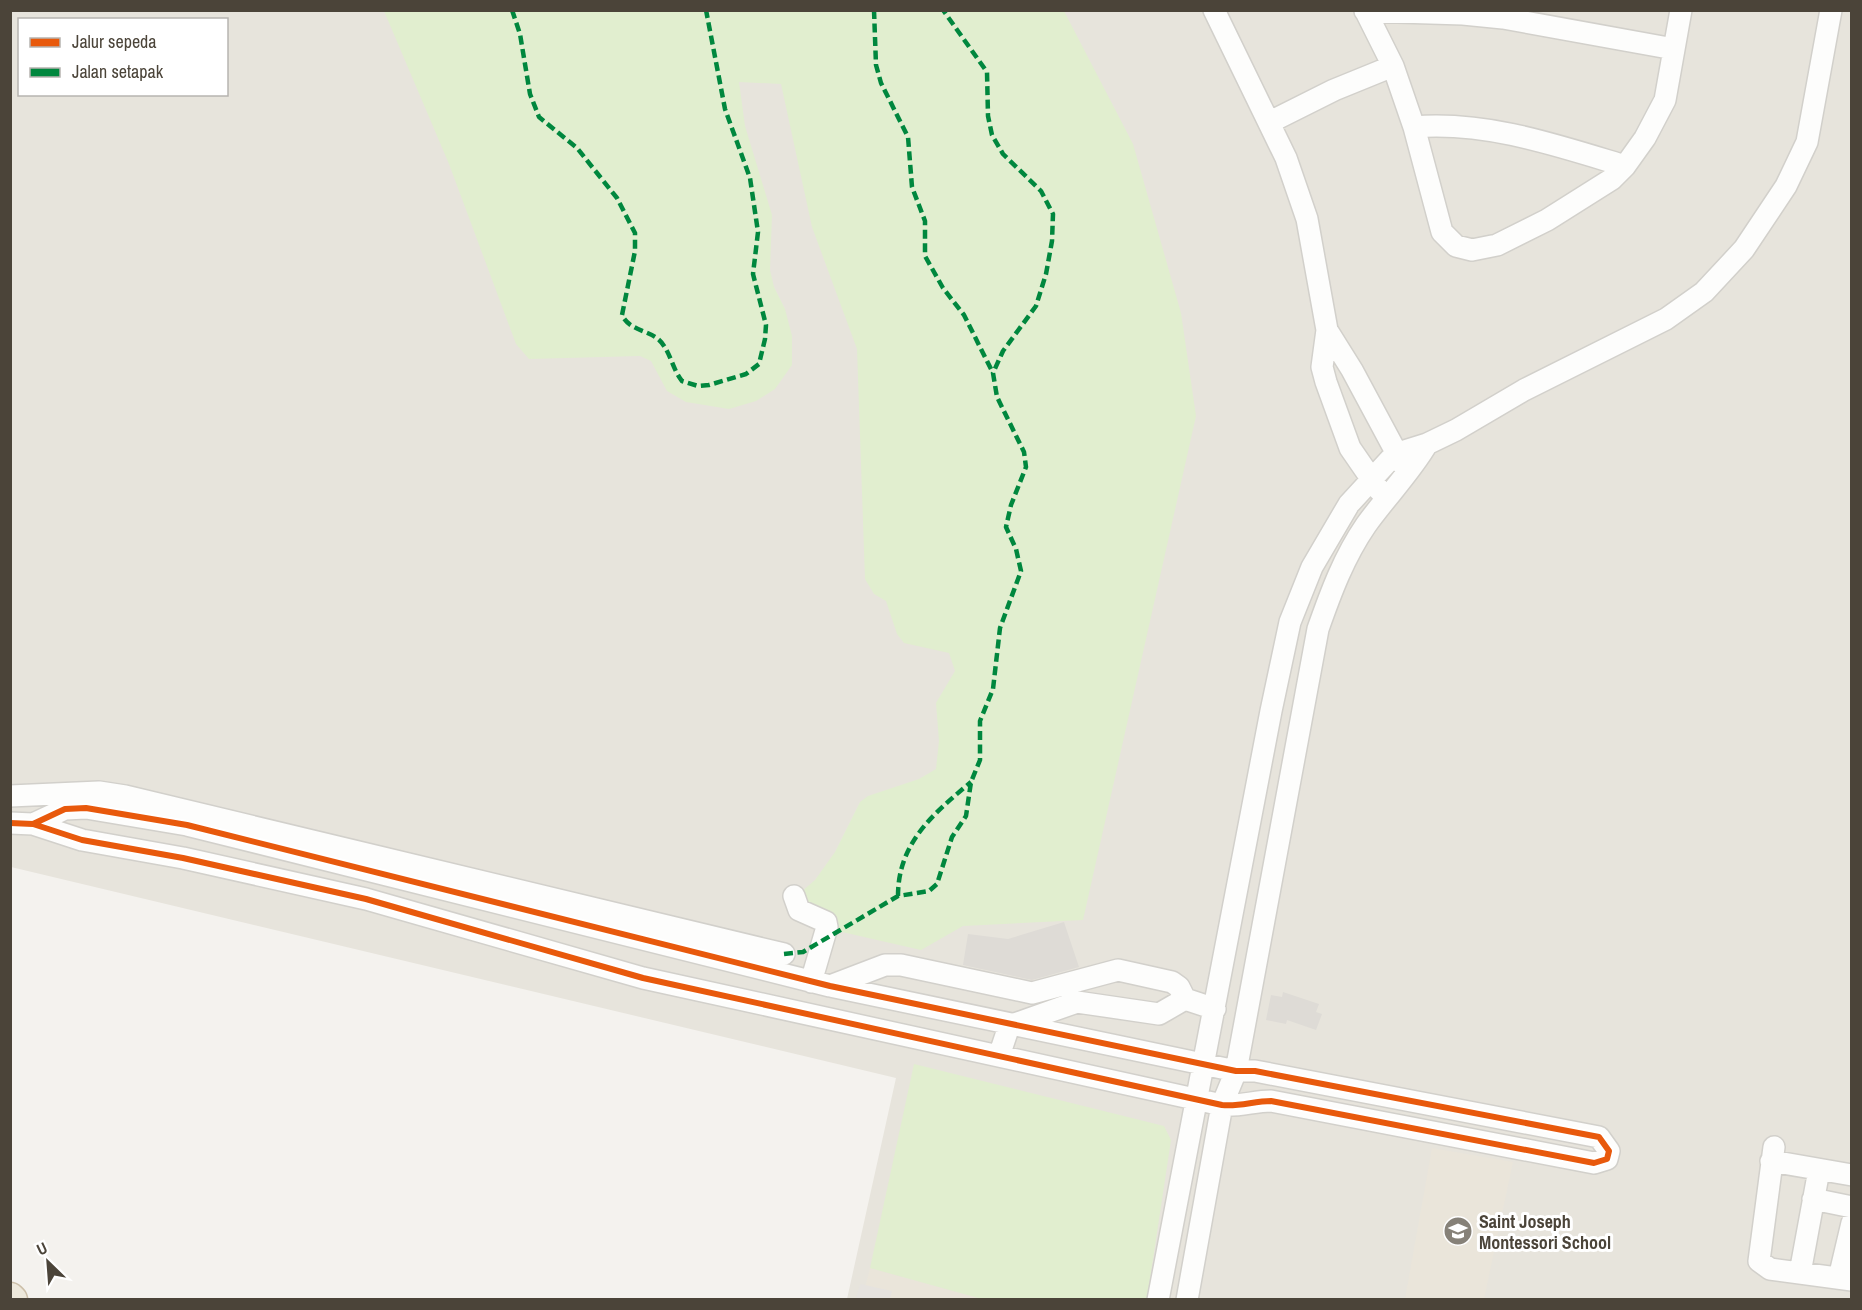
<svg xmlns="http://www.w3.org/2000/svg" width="1862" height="1310" viewBox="0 0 1862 1310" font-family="'Archivo Narrow',sans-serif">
<rect width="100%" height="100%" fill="#f4f2ee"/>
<path fill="#e7e4dc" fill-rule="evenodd" d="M11,11H1851V1299H847L896,1078L11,867ZM20,20H226V94H20Z"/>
<path fill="#eae5da" d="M1432,1148L1513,1162L1484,1299H1405Z
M870,1268L982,1299L862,1300Z"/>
<path fill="#e1eecf" d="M384,11H1064L1133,144L1181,313L1196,416L1083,920L963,926L921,950L842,932L831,915L802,904L801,892L815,880L835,852L860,802L868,796L919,779L936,769L939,741L936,703L955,671L949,653L904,643L897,634L886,601L874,594L865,579L857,349L812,227L781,84L739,82L745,126L772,215L770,270L774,287L785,309L792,336V365L775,389L756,401L729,409L686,402L667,391L651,361L640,356L529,359L516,344L449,164Z
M914,1064L1164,1126L1171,1140L1147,1299H982L870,1268Z"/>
<path fill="#e6e3df" d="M860,1284L892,1291L890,1299H856Z"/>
<path fill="#dedbd6" d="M1064,922L1079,967L1032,980L963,965L968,934L1008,939Z
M1283,992L1319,1004L1316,1012L1322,1014L1316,1030L1287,1020L1286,1024L1266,1020L1271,995L1282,997Z"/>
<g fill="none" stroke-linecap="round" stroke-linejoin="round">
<g stroke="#d2d0cb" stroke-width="24">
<path id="minor" d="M1214,10L1286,158L1307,219L1327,330L1322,367L1326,382L1350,448L1379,490
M1365,10L1393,66L1414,127L1442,232L1456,246L1472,250L1497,245L1547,220L1612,179L1625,166L1645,138L1665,100L1681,10
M1365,11L1463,14L1503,18L1674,49
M1270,122L1334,90L1393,66
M1414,127C1486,121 1556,145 1625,166
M1327,330L1352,370L1403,465
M10,796L99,792L125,796L784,954
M10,823L33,824L82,840L183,858L366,899L643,978L1222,1105C1239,1107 1254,1101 1271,1101L1594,1163L1607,1159L1609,1151L1599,1137L1255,1071H1236L830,986L187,825L86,808L65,809L33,824
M794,896L799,910L826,922L827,927L811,982
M830,986L885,965H901L1032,993L1118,970L1172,982L1179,987L1185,999L1215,1009
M999,1056L1009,1026L1077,1002L1159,1014L1185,999
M1774,1147L1759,1261L1770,1269L1852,1280
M1771,1161L1852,1175
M1813,1199L1852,1207
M1800,1273L1819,1170
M1839,1278L1852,1223
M1158,1300L1271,711L1290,622L1312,567L1349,504L1395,454L1427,444L1456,430L1524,390L1666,319L1704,292L1744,249L1786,186L1807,142L1831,10
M1187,1300L1222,1105L1236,1071L1318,629C1331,592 1344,557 1366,525C1386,497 1410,473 1427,444"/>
</g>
<g stroke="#ccbfa9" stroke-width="33">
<path id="highway" d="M10,1298L12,1300"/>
</g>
<use href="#minor" stroke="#fdfdfc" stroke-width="21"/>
<use href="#highway" stroke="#ede8db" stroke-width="30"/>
<path stroke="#00873e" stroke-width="4.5" stroke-dasharray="9 4.5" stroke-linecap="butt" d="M512,10L520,34L530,94L539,117L577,148L617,198L635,233V251L622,315C629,330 647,330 658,339C670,349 672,369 682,381L698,386L709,385L746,374L759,364L765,339L766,325L753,274L758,232L750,178L725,109L706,10
M874,10L876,65L881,83L908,137L912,187L925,221V256L943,288L964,315L993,373
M898,896C898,843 933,814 971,782
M784,954L803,952L898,896L929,891L937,884L952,837L966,816L971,782L980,760V721L993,689L1000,628L1021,571L1016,549L1006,527L1011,505L1026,467L1024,452L997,397L993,373L1003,351L1036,306L1046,274L1052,241L1053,214L1041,191L1003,154L992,135L988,116L987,72L943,10"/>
<g stroke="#fff" stroke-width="10">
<path id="cycleway" d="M10,823L33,824L82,840L183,858L366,899L643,978L1222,1105C1239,1107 1254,1101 1271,1101L1594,1163L1607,1159L1609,1151L1599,1137L1255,1071H1236L830,986L187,825L86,808L65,809L33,824"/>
</g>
<use href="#cycleway" stroke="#e8590c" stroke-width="6"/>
</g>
<defs>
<g id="school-disc" transform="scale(1.5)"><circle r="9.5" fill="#868178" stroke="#fff"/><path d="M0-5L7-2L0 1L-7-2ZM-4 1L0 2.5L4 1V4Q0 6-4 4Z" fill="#fff"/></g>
</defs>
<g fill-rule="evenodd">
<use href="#school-disc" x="1458" y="1231"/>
</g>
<g text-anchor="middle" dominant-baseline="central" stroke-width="6" stroke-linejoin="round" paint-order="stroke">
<g font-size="18" font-weight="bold" fill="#4b4439" stroke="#fff" text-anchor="start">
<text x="1479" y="1221">Saint Joseph<tspan x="1479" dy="21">Montessori School</tspan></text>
</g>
</g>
<rect width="1862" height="1310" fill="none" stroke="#4b4439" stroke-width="24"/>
<rect x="18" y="18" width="210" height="78" fill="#ffffff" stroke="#b7b4b0" stroke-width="1.5"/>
<rect x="30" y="38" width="30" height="9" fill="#e8590c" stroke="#b7b4b0" stroke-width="1.5"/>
<text x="72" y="48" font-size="18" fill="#4b4439">Jalur sepeda</text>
<rect x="30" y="68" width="30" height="9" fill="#00873e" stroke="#b7b4b0" stroke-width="1.5"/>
<text x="72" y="78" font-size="18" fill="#4b4439">Jalan setapak</text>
<g transform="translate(48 1262) rotate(335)" stroke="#ffffff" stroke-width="4.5" paint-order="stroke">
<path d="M0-4.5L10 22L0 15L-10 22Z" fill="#4b4439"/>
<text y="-9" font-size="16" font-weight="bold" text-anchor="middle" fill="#4b4439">U</text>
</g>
</svg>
